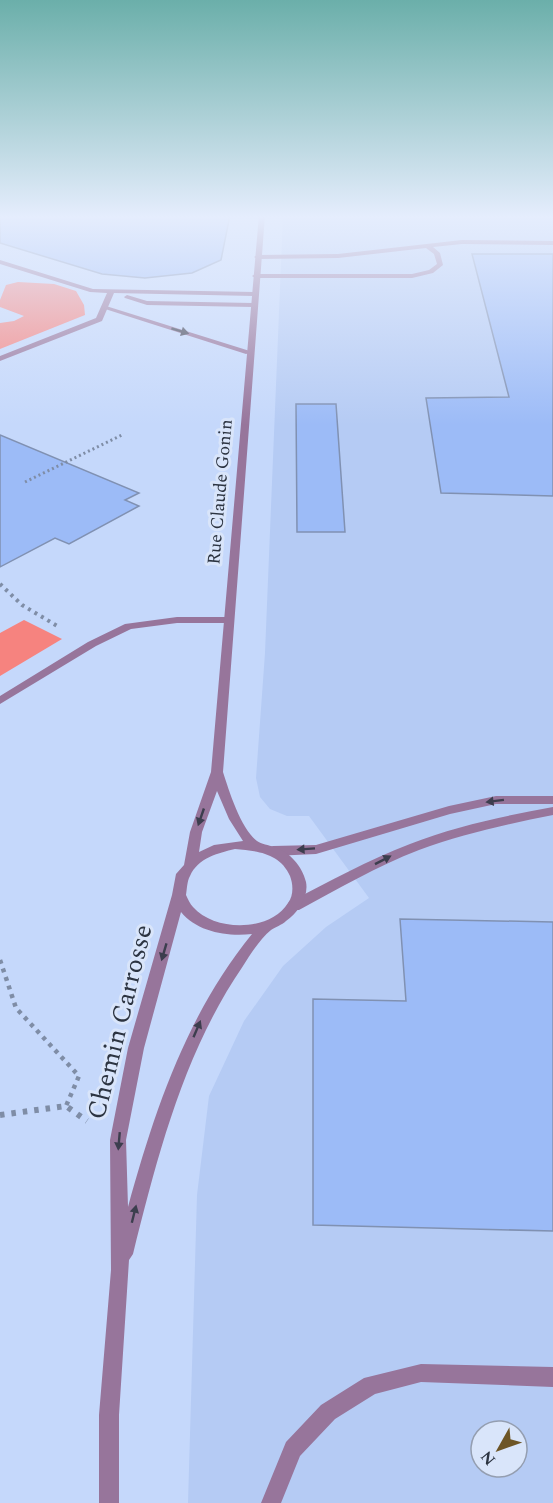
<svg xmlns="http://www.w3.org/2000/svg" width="553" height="1503" viewBox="0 0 553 1503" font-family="Spectral,serif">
<rect width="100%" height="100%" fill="#c5d8fb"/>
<path fill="#b5cbf4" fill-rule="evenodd" d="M283,215H553V1503H188L197,1195L209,1096L244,1021L283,966L326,927L369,898L309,816H287L270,809L260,797L256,778L265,653ZM481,1431H517V1467H481Z"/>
<path fill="#f6837f" d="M18,282L54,284L76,291L84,305L85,315L0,349V323L14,321L24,316L0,307V300L6,285Z
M24,620L62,639L0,676V633Z"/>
<path fill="#9cbbf7" stroke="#8091b2" stroke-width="1.5" d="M0,215H230L221,260L192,273L145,278L102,274L0,243Z
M472,254H553V496L441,493L426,398L509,397Z
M296,404H336L345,532H297Z
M0,435L139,493L125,500L139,506L69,544L55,538L0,567Z
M400,919L553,922V1231L313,1225V999L406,1001Z"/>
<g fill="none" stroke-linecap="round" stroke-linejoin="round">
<path stroke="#7f8da6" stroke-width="3" stroke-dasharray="2 3" stroke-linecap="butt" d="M25,482L124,434"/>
<path stroke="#7f8da6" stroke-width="4" stroke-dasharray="3 4.5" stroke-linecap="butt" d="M0,584L22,605L59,627"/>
<path stroke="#7f8da6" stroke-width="4.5" stroke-dasharray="4 5" stroke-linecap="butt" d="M0,960L16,1008L79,1076L66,1106"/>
<path stroke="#7f8da6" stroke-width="6" stroke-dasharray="4.5 7" stroke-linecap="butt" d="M0,1115L66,1106L87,1121"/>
<path fill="#97759b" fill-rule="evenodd" d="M462,240L553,241V245L462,244L433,247L440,253L443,265L433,273L412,278H255L252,276L255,274H412L429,270L437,264L434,254L426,248L338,258L257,259L254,257L257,255L338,254Z
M102,306H106L253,352L246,354L102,308Z
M177,617H228L233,620L228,623H177L131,629L96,646L0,704V696L88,642L125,624Z
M496,796H553V804H496L450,814L316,854L273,856L268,854L266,851L268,848L273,846L316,845L449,806Z
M553,807V815C507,824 462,834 419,850C377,866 338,889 299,910H289L287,906L289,902C329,882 368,860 410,844C456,826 504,816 553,807Z
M421,1364L553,1367V1387L421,1382L375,1394L335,1419L300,1456L281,1503H261L286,1442L321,1405L364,1378Z"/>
<path fill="#97759b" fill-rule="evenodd" d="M0,260L93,289L254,292L257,294L254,296L114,293L102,321L0,361V356L96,318L107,293L90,292L0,264Z
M127,295L147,301L253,303L256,305L253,307L147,305L125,298L124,297Z"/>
<path fill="#97759b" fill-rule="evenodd" d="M259,215H265L223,772C229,791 241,829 257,841C261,844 269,845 274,847C290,852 302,866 306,882C309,897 298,913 286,921C282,925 275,927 271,930C260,939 250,955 243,966C184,1052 158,1154 133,1254L129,1260L119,1415V1503H99V1415L111,1270L110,1140L128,1048L172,895L176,874L184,865L190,832L211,772ZM217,791L229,819L243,841L214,845L199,852L202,832ZM235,849C257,851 280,853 290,876C293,884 294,895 288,903C270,932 215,932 193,907C190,904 188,899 186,895C187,889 187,881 190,876C198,858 218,853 235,849ZM181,912C197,932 228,937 252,934C187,1014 155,1109 128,1207L126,1140L144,1048Z"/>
</g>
<defs><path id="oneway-solid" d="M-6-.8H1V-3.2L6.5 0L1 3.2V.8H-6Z" transform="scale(1.5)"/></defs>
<g fill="#3c3e4e">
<use href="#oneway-solid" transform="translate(180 331) rotate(17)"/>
<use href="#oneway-solid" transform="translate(495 801) rotate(173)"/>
<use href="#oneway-solid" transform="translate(201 817) rotate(109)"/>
<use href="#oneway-solid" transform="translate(306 849) rotate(176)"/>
<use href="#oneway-solid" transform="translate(383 860) rotate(-27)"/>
<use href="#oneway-solid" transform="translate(164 952) rotate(106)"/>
<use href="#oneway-solid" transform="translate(197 1029) rotate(-67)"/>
<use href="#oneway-solid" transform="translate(119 1141) rotate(95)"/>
<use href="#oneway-solid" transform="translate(134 1214) rotate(-76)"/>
</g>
<linearGradient id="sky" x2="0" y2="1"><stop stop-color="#6bafaa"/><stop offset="0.51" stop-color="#e5edfd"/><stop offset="1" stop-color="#e5edfd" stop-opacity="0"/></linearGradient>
<rect width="553" height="425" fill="url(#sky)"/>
<g text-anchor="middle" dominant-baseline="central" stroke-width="6" stroke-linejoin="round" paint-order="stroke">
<g font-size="18" fill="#2c3441" stroke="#d9e5fa">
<text transform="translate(220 492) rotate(-85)">Rue Claude Gonin</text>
</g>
<g font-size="26" fill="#2c3441" stroke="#d9e5fa">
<text transform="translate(120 1022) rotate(-76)">Chemin Carrosse</text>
</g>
</g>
<g transform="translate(499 1449) rotate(230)"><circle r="28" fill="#d9e5fa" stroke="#949eb0" stroke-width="1.5"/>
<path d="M0-4.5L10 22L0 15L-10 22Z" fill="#6d5526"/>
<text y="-9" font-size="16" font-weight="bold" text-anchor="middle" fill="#2c3441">N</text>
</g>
</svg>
